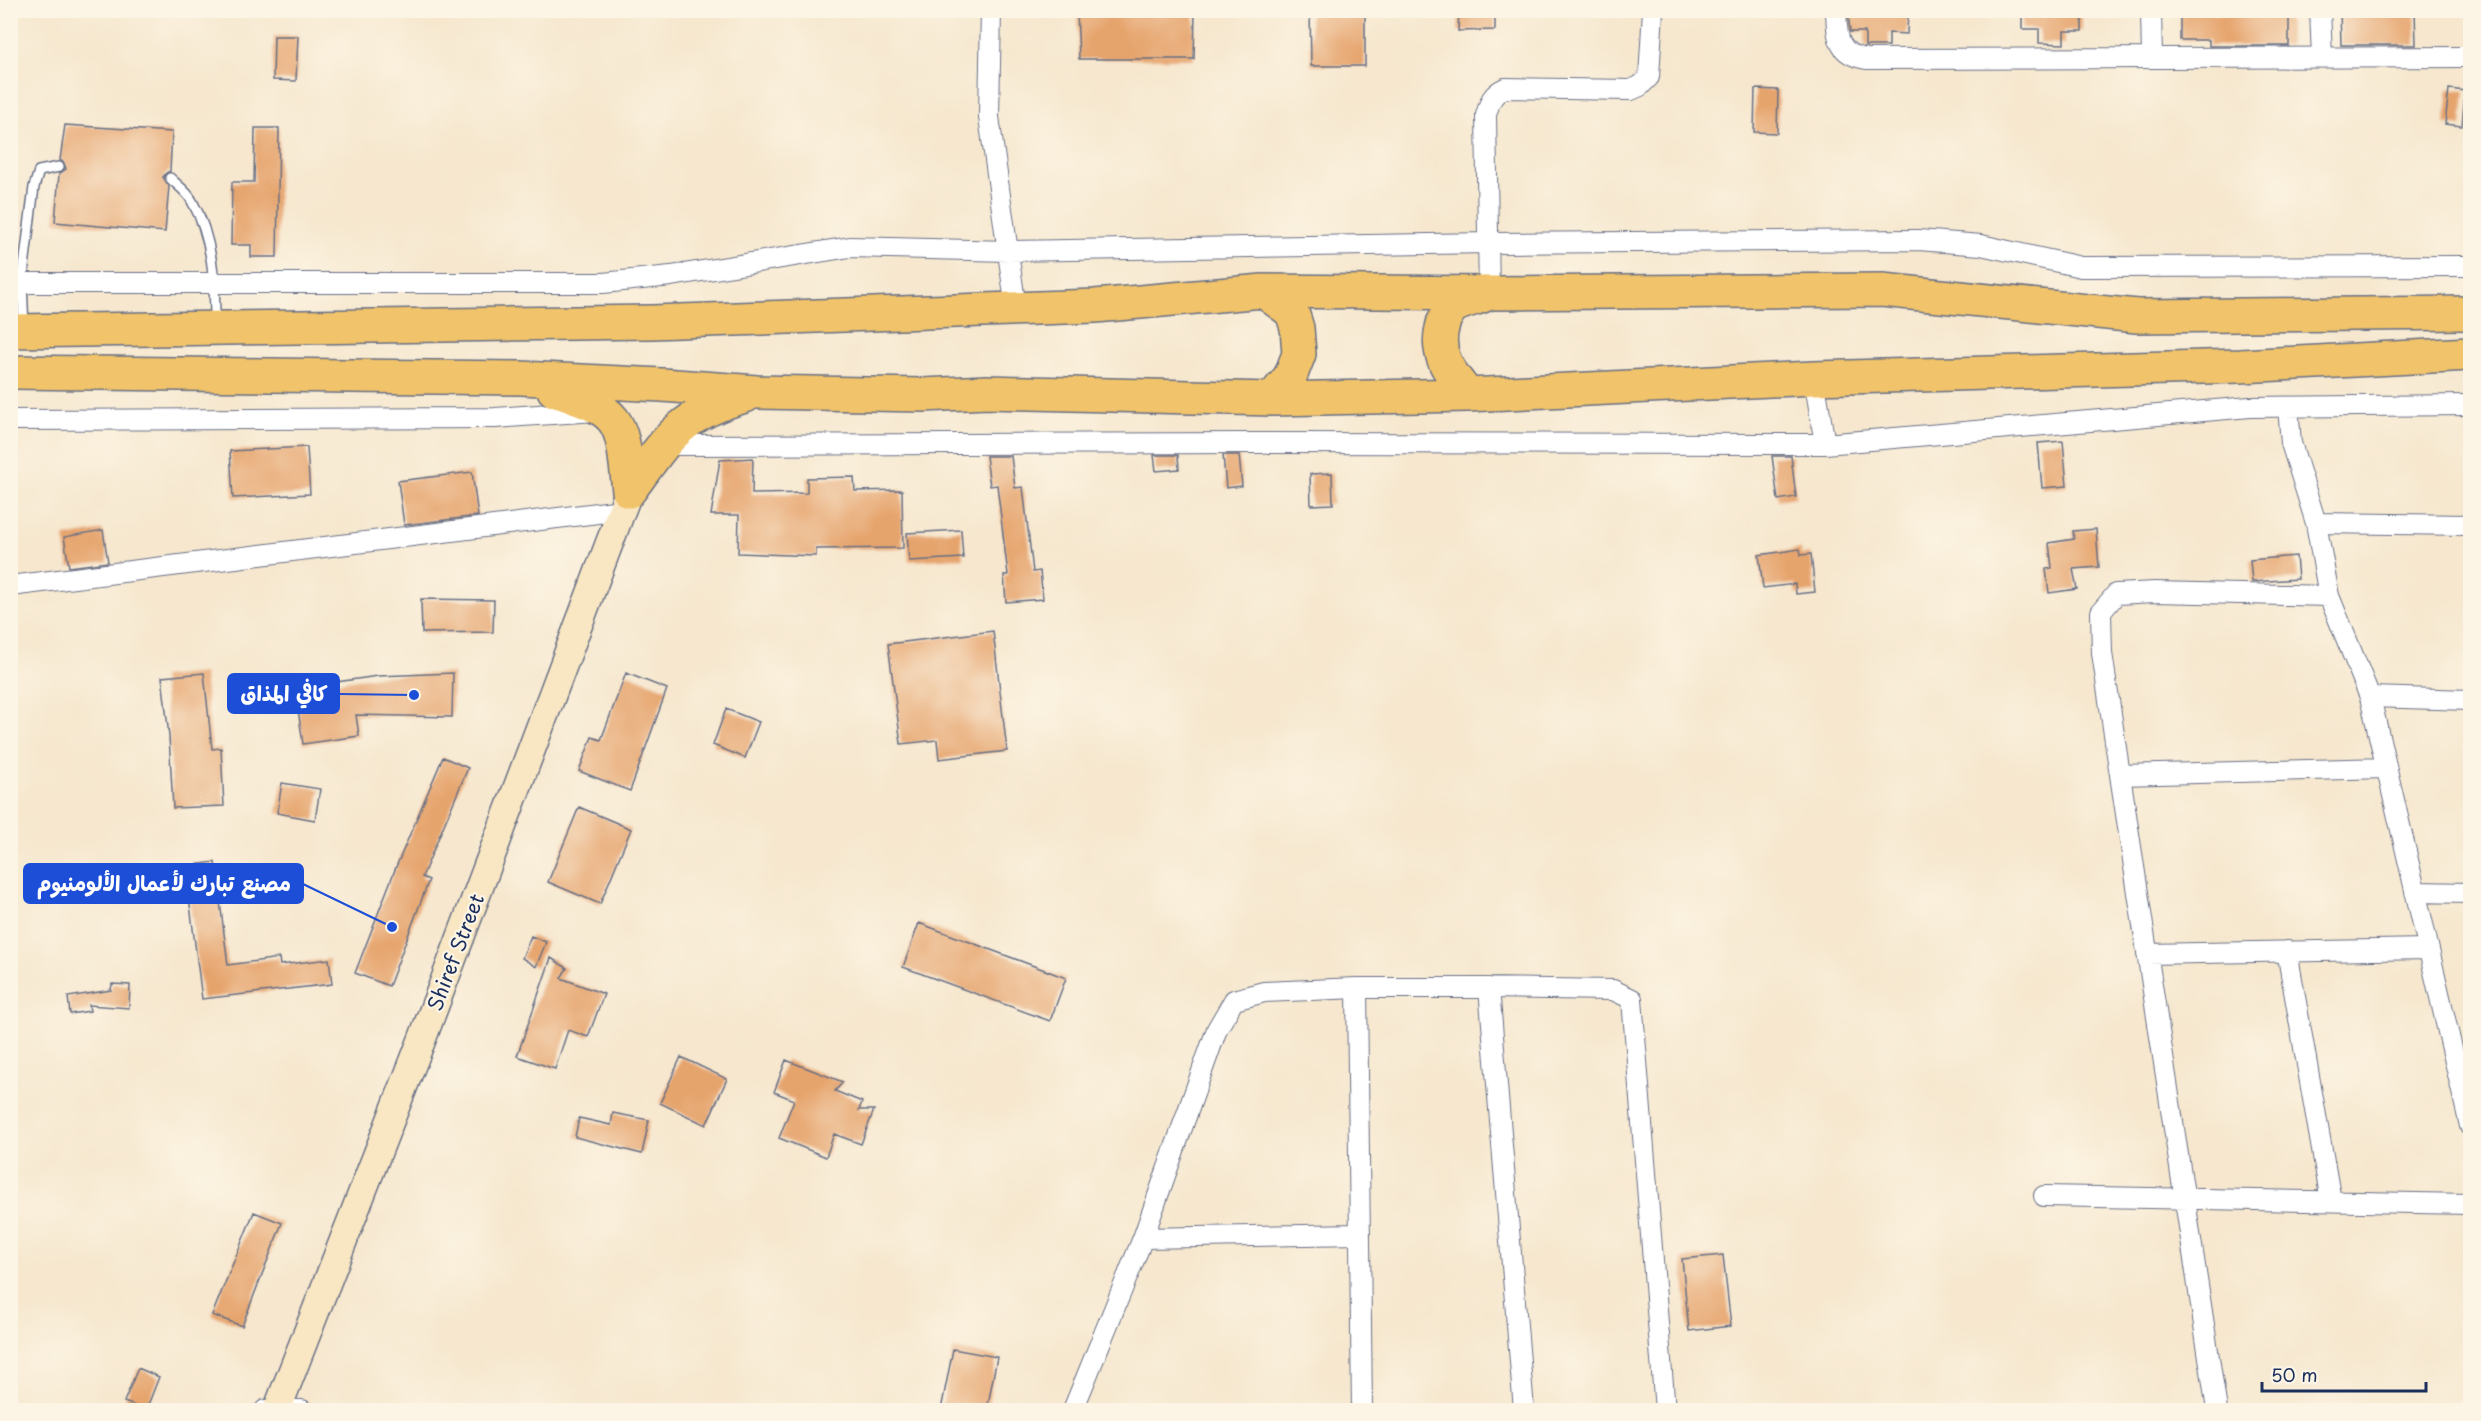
<svg xmlns="http://www.w3.org/2000/svg" width="2481" height="1421" viewBox="0 0 2481 1421" font-family="'Playpen Sans','Playpen Sans Arabic',sans-serif">
<rect width="100%" height="100%" fill="#fcf5e5"/>
<filter id="ink" filterUnits="userSpaceOnUse"><feTurbulence type="fractalNoise" baseFrequency=".0167" numOctaves="2"/><feDisplacementMap in="SourceGraphic" scale="12" xChannelSelector="R" yChannelSelector="G"/><feConvolveMatrix kernelMatrix="1 2 1 2 8 2 1 2 1" color-interpolation-filters="sRGB"/></filter>
<filter id="wash" filterUnits="userSpaceOnUse"><feTurbulence type="fractalNoise" baseFrequency=".008" numOctaves="4" result="noise"/><feDisplacementMap in="SourceGraphic" scale="24" xChannelSelector="R" yChannelSelector="G"/><feGaussianBlur stdDeviation="1.35" result="paint"/><feColorMatrix in="noise" values="0 0 0 0 0 0 0 0 0 0 0 0 0 0 0 0 0 1.4 0 .05"/><feComposite in="paint" operator="in"/></filter>
<g filter="url(#wash)">
<rect width="100%" height="100%" fill="#f6e7ce"/>
<g id="blocks">
<path fill="#e6a46d" d="M1077,10H1195L1194,59H1079Z
M1310,10H1365V66H1311Z
M1459,10H1495V30L1458,31Z
M1848,10H1908L1907,34L1889,33V46H1865V32H1850Z
M2022,10H2082V31H2064V44L2039,43V29H2022Z
M2180,10H2214V14L2289,10V46H2209V40H2180Z
M2340,10H2415L2416,45H2341Z
M274,36H298L296,81L273,80Z
M1755,89L1778,90L1777,133L1754,132Z
M2449,89L2465,91L2462,126L2445,124Z
M65,125L172,132L170,171L166,173L163,177L169,186L165,232L55,222L59,174L66,169L64,163L60,160Z
M255,128H279L277,257H251V245H231L232,182H254Z
M2063,441L2067,486L2042,488L2038,443Z
M307,447L310,494L233,498L230,451Z
M1154,455H1178L1179,469L1156,471Z
M1223,455H1239L1242,486L1226,488Z
M986,456H1011L1015,488L1023,487L1033,572L1040,571L1043,599L1006,602L1004,575H1008L997,485L990,486Z
M1772,456H1791L1796,497L1778,500Z
M753,458L752,494L807,493V478L854,477L855,491L902,490L903,548L816,549V556L738,553L739,515H711L720,460Z
M472,472L478,516L404,525L398,481Z
M1332,473L1333,504L1311,505L1310,474Z
M2096,529L2099,567L2073,569L2077,589L2049,593L2046,569L2052,568L2049,543L2074,539L2073,531Z
M103,530L108,562L69,567L64,537Z
M961,530L963,558L909,561L907,533Z
M1800,549L1801,555L1811,554L1815,592L1796,594L1795,584L1763,588L1759,555Z
M2296,556L2298,579L2252,582L2250,560Z
M421,599L494,600L493,632L422,633Z
M993,631L1007,751L939,759L937,740L901,744L888,644Z
M204,673L212,749L221,748L224,806L173,808L169,736L162,677Z
M453,673L452,717L356,715L359,736L303,744L295,688L378,676Z
M626,673L667,689L630,791L579,771L592,737L601,740Z
M726,709L759,722L745,758L713,745Z
M443,757L468,768L422,877L429,880L389,986L355,973L396,867Z
M282,783L320,789L315,820L277,813Z
M579,807L631,829L600,904L548,882Z
M215,862L228,965L279,958L280,965L329,959L332,984L202,999L185,866Z
M919,923L1066,978L1050,1021L903,967Z
M531,936L546,942L536,967L522,958Z
M551,958L567,968L561,978L604,994L588,1037L568,1030L555,1069L517,1056Z
M112,984L130,985L129,1008L89,1005L90,1011L70,1014L68,997L111,990Z
M681,1057L727,1079L706,1125L660,1103Z
M786,1060L843,1082L835,1091L862,1102L859,1110H874L861,1144L834,1134L826,1157L779,1138L794,1100L774,1092Z
M613,1113L649,1120L642,1154L575,1137L579,1118L611,1125Z
M254,1212L282,1223L242,1326L212,1315Z
M1723,1255L1731,1326L1689,1331L1682,1259Z
M953,1349L997,1357L987,1410H941Z
M138,1368L159,1377L146,1410L124,1402Z"/>
</g>
</g>
<g filter="url(#ink)">
<use href="#blocks" fill-opacity="0" stroke="#686f85" stroke-width="1.5"/>
<g fill="none" stroke-linecap="round" stroke-linejoin="round">
<g stroke="#686f85" stroke-width="12">
<path id="service" d="M170,178C177,185 188,192 192,201C213,238 215,282 215,324
M24,327L22,283L34,187L39,171L59,167"/>
</g>
<g stroke="#686f85" stroke-width="22">
<path id="minor" d="M991,10L989,117L1016,309
M1836,10C1837,37 1837,55 1867,59L2470,57
M2151,10L2152,58
M2320,10L2322,57
M10,283H603L671,276L850,247L1009,251L1489,243L1919,240L1981,245L2081,267L2470,266
M1489,293L1486,115C1490,101 1492,94 1505,88L1631,90L1640,86L1649,77L1653,10
M1814,378L1825,444
M2288,407L2291,443L2316,523L2329,596L2370,697L2470,1126
M10,420L495,418L596,411
M662,445L1259,443L1825,444L2250,407L2470,405
M2316,523L2470,525
M10,586L622,510
M2370,697L2470,700
M2120,775L2386,768
M2415,892L2470,893
M2287,951L2331,1201
M2147,954L2428,949
M1357,988L1362,1410
M1489,988L1524,1410
M2044,1196L2470,1204
M1143,1238L1360,1234
M265,1410H302
M1073,1410L1143,1238L1217,1029L1234,1000L1264,992L1357,988H1489L1613,990L1632,999L1665,1410
M2217,1410L2120,775L2102,653L2101,612L2116,594L2155,592L2329,596"/>
</g>
<g stroke="#686f85" stroke-width="30">
<path id="secondary" d="M277,1410L423,1037L629,491"/>
</g>
<g stroke="#686f85" stroke-width="36">
<path id="trunk" d="M1263,291L1292,312L1297,328L1299,354L1290,377L1272,399
M10,331L652,322L1095,306L1263,291L1489,293L1882,290L2137,316L2470,313
M10,372L521,378L662,385L757,392L923,395L987,392L1272,399L1468,395L1814,378L2240,366L2470,354
M554,390C625,413 621,420 629,491
M1468,395C1451,374 1435,356 1442,328C1443,321 1448,311 1453,307C1461,301 1476,299 1485,295
M629,491C667,439 679,415 745,396"/>
</g>
<use href="#service" stroke="#fff" stroke-width="9"/>
<use href="#minor" stroke="#fff" stroke-width="20"/>
<use href="#secondary" stroke="#f9e7c3" stroke-width="27"/>
<use href="#trunk" stroke="#f1c36a" stroke-width="33"/>
</g>
</g>
<g text-anchor="middle" dominant-baseline="central" stroke-width="4.5" stroke-linejoin="round" paint-order="stroke">
<g font-size="20" fill="#1b2f5e" stroke="#fcf5e5">
<text transform="translate(455 952) rotate(-69)">Shiref Street</text>
</g>
</g>
<path fill="none" stroke="#1d4ed8" stroke-width="2" d="M414 695L339 694M392 927L303 884"/>
<g fill="#1d4ed8" stroke="#fcf5e5" stroke-width="2">
<circle cx="414" cy="695" r="6"/>
<circle cx="392" cy="927" r="6"/>
</g>
<g fill="#1d4ed8" stroke="#1d4ed8" stroke-width="2">
<rect x="228" y="674" width="111" height="39" rx="6"/>
<rect x="24" y="864" width="279" height="39" rx="6"/>
</g>
<g font-size="21" text-anchor="middle" font-weight="bold" fill="#fff">
<text x="284" y="701">كافي المذاق</text>
<text x="164" y="891">مصنع تبارك لأعمال الألومنيوم</text>
</g>
<rect width="2481" height="1421" fill="none" stroke="#fcf5e5" stroke-width="36"/>
<path d="M2262 1382v9h164v-9" fill="none" stroke="#1b2f5e" stroke-width="3"/>
<text x="2271" y="1382" font-size="18" fill="#1b2f5e" stroke="#fcf5e5" stroke-width="4.5" paint-order="stroke">50 m</text>
</svg>
